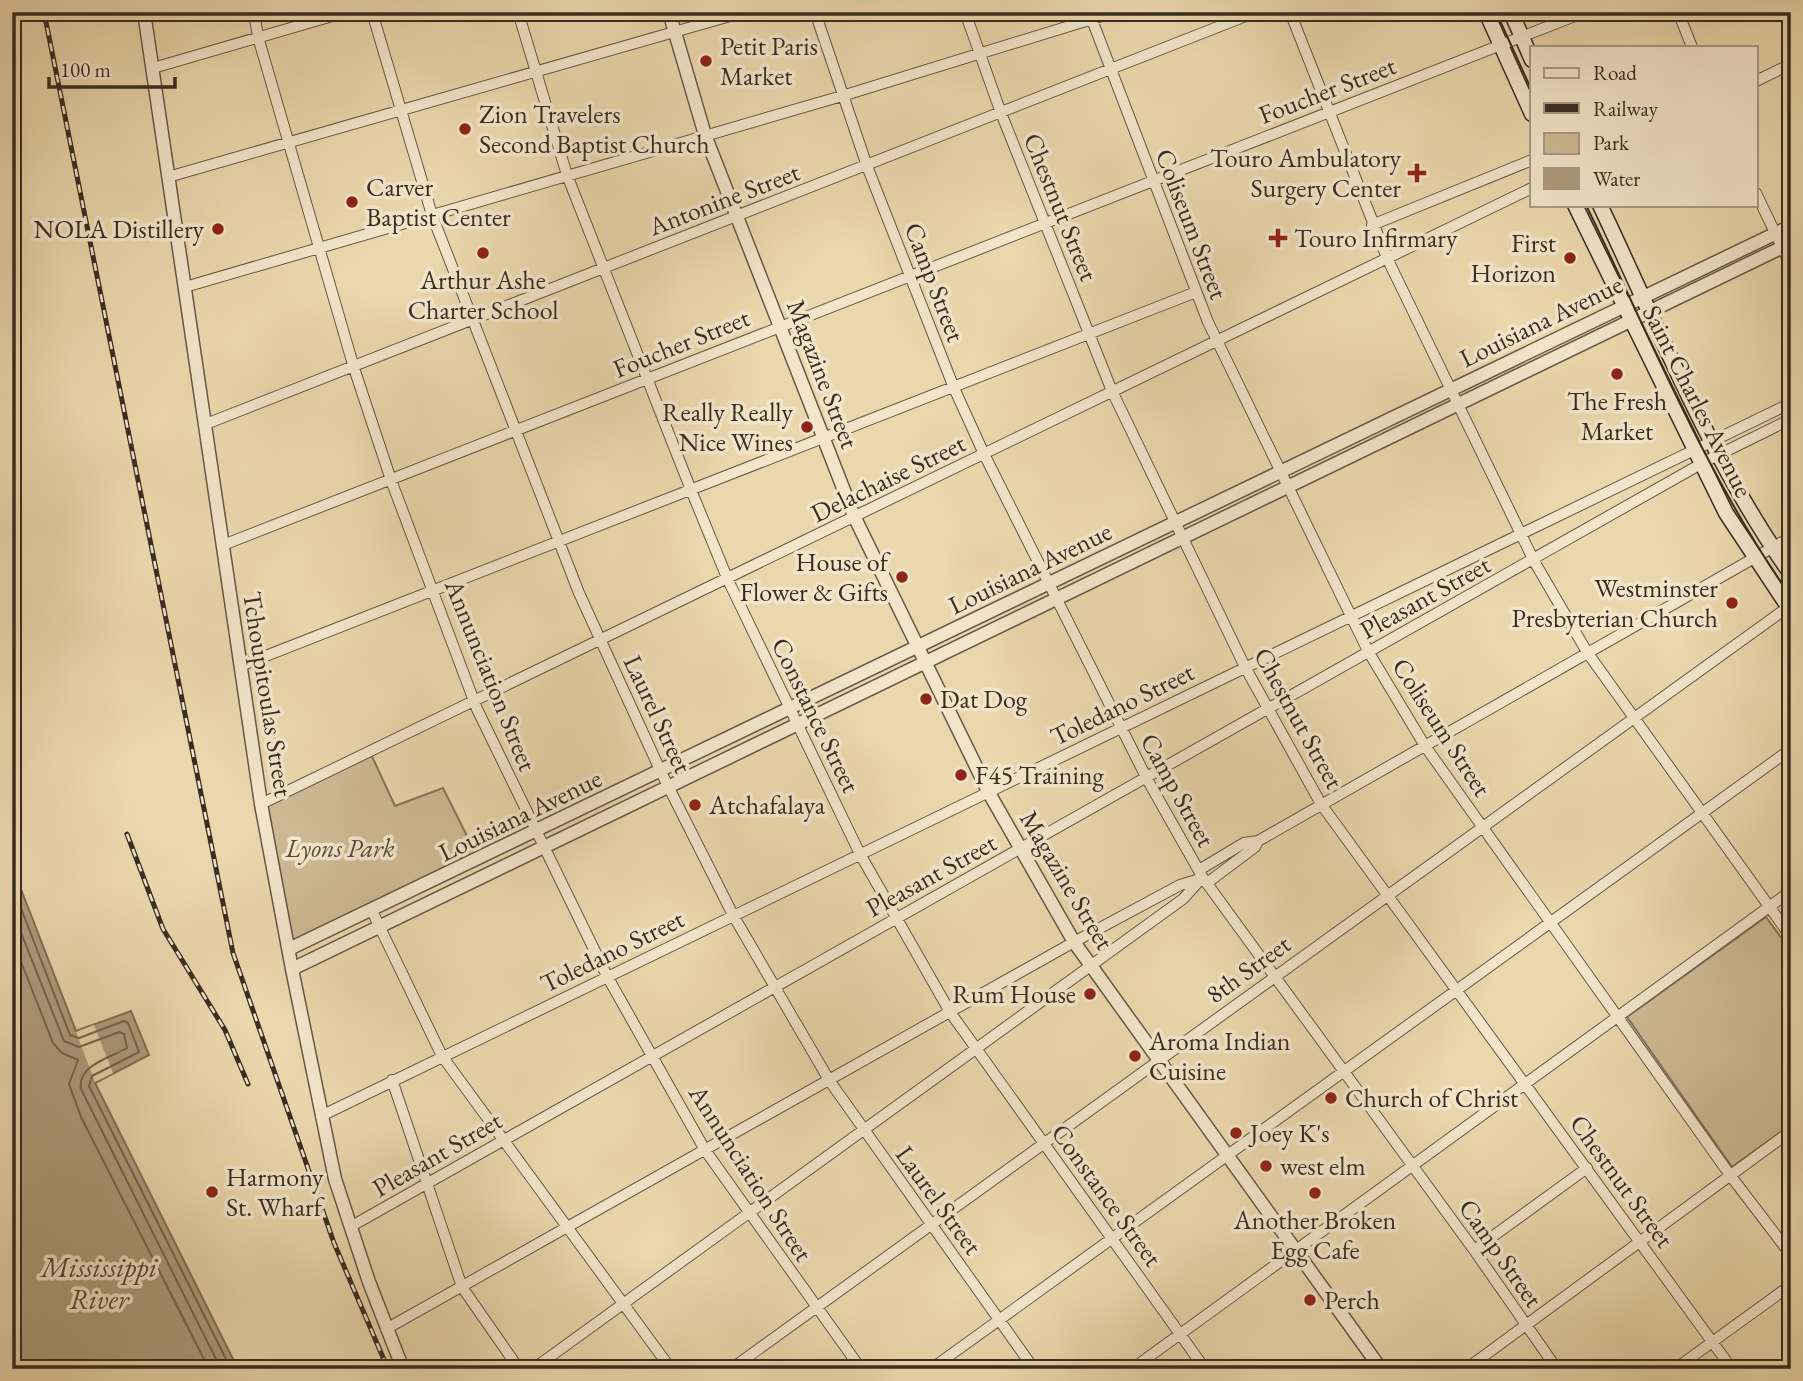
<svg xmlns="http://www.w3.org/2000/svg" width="1803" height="1381" viewBox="0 0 1803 1381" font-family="'EB Garamond',serif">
<rect width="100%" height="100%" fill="#ebd7ad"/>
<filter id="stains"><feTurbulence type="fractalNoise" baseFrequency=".00286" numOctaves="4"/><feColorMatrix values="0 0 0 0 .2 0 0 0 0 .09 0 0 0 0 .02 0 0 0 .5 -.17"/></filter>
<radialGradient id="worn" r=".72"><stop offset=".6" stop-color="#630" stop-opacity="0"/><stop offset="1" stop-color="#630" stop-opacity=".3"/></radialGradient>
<path fill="#cdba95" stroke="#83745c" stroke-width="2" d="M370,752L395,806L443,788L479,860L289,949L261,804Z
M1766,917L1791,951V1125L1732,1167L1627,1017Z"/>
<path fill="#ae9d7e" stroke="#7f7059" stroke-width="2" d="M12,866L76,1031L131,1011L149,1055L95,1083L238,1369H12Z"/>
<path fill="#ebd7ad" d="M94,1025L113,1073L95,1082L76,1032Z"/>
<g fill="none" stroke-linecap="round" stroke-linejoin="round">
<path stroke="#746550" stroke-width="2" d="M12,885L70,1035L79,1038L124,1021L128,1023L139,1052L92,1076L89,1086L231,1369
M12,910L64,1041L79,1047L119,1032L124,1034L127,1048C110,1058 77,1065 81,1089L221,1369
M12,939L53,1043L62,1053L78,1060L69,1084L81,1117L209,1369"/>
<g stroke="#665845" stroke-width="12">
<path id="minor" d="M254,12L258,37L354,368L391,480L477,709L607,976L705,1150L861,1369
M372,12L432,215L579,593L661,772L733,915L829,1080L1034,1369
M518,12L567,175L691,490L728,580L860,854L950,1012L1205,1369
M815,12L867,166L954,388L984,454L1147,779L1203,878L1474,1250L1557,1369
M965,12L1001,113L1112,391L1245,667L1321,804L1732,1369
M1089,12L1208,322L1368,651L1425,746L1730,1175L1791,1255
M1290,12L1387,258L1534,561L1587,652L1791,937
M1678,12L1692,47
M153,68L346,12
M1756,81L1791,64
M168,177L744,12
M1756,193L1791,266
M1372,225L1532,160
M185,287L842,96L1115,12
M206,424L1256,12
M223,545L1585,12
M240,666L1196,292
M261,804L1532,188
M1199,870L1244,843L1258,841
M1207,883L1255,847L1258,841L1791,537
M372,911L442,1056L671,1369
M392,1080L462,1287L519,1369
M321,1116L1791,403
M350,1227L1708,460L1791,419
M1474,1250L1587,1168
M386,1329L1074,942L1180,885L1203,878
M533,1369L1183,899L1201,879
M731,1369L1791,605
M931,1369L1791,749
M1132,1369L1791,891
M1466,1369L1791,1131
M1675,1369L1791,1285"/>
</g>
<g stroke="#665845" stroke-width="15">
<path id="tertiary" d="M144,12L261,804L292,969L335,1179L369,1282L403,1369
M669,12L705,135L854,516L989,793L1074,942L1381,1369
M289,949L1791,226
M292,969L1791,243"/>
</g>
<g stroke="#392d22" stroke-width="17">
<path id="secondary" d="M1486,12L1532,114
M1511,12L1532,60
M1575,205L1726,513L1791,611
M1600,205C1659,329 1711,462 1791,574"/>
</g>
<use href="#minor" stroke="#f2e5ca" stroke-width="10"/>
<use href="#tertiary" stroke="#f2e5ca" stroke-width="12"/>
<use href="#secondary" stroke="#f2e5ca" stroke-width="14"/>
<path stroke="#392d22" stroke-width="2" d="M1496,12L1532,91
M1586,205C1650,337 1706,476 1791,597"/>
<g stroke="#392d22" stroke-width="5">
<path id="rail" d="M44,12L233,953L334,1243L388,1369
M127,834L163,929L225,1030L248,1084"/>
</g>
<use href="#rail" stroke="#f2e5ca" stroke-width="2.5" stroke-dasharray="8" stroke-linecap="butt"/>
</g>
<g fill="#8f2418" stroke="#f2e5ca" stroke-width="2.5">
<circle cx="706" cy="61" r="7"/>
<circle cx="465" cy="129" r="7"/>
<path d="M1413.5 162.5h7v7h7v7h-7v7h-7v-7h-7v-7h7z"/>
<circle cx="352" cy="202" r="7"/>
<circle cx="218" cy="229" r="7"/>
<path d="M1274.5 227.5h7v7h7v7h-7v7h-7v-7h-7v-7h7z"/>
<circle cx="483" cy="253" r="7"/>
<circle cx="1570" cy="258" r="7"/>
<circle cx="1617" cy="374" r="7"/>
<circle cx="807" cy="427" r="7"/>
<circle cx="902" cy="577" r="7"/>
<circle cx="1732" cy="603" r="7"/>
<circle cx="926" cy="699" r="7"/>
<circle cx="961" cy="775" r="7"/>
<circle cx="695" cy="805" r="7"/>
<circle cx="1090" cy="994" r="7"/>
<circle cx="1135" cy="1056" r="7"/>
<circle cx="1331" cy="1098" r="7"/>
<circle cx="1236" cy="1133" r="7"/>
<circle cx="1266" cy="1166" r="7"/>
<circle cx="212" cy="1192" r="7"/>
<circle cx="1315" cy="1193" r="7"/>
<circle cx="1310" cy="1300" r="7"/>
</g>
<g text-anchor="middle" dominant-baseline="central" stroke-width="7" stroke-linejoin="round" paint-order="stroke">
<g font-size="26" fill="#392d22" stroke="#f2e5ca" text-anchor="start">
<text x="720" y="46">Petit Paris<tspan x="720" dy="30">Market</tspan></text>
<text x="479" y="114">Zion Travelers<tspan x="479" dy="30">Second Baptist Church</tspan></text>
<text x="1401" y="158" text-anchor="end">Touro Ambulatory<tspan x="1401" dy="30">Surgery Center</tspan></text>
<text x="366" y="187">Carver<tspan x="366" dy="30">Baptist Center</tspan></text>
<text x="204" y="229" text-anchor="end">NOLA Distillery</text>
<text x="1294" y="238">Touro Infirmary</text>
<text x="1556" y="243" text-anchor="end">First<tspan x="1556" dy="30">Horizon</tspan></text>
<text x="483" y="280" text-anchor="middle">Arthur Ashe<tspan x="483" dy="30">Charter School</tspan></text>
<text x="1617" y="401" text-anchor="middle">The Fresh<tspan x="1617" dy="30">Market</tspan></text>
<text x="793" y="412" text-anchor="end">Really Really<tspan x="793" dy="30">Nice Wines</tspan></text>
<text x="888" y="562" text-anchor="end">House of<tspan x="888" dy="30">Flower &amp; Gifts</tspan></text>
<text x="1718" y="588" text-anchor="end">Westminster<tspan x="1718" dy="30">Presbyterian Church</tspan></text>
<text x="940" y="699">Dat Dog</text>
<text x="975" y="775">F45 Training</text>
<text x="709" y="805">Atchafalaya</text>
<text x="1076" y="994" text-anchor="end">Rum House</text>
<text x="1149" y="1041">Aroma Indian<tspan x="1149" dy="30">Cuisine</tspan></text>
<text x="1345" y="1098">Church of Christ</text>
<text x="1250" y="1133">Joey K's</text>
<text x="1280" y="1166">west elm</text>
<text x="226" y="1177">Harmony<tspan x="226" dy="30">St. Wharf</tspan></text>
<text x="1315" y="1220" text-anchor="middle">Another Broken<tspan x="1315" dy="30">Egg Cafe</tspan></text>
<text x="1324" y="1300">Perch</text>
</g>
<g font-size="26" fill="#392d22" stroke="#f2e5ca">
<text transform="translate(1327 90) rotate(-21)">Foucher Street</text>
<text transform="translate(724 199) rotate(-21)">Antonine Street</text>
<text transform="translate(1061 207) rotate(68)">Chestnut Street</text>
<text transform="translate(1192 224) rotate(69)">Coliseum Street</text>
<text transform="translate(935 282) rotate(69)">Camp Street</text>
<text transform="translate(1541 321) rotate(-26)">Louisiana Avenue</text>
<text transform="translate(681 343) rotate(-22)">Foucher Street</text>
<text transform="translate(823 374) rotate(69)">Magazine Street</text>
<text transform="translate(1698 401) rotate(63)">Saint Charles Avenue</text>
<text transform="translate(888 478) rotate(-26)">Delachaise Street</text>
<text transform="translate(1030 568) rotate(-26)">Louisiana Avenue</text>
<text transform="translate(1425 597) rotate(-29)">Pleasant Street</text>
<text transform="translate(491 675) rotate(68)">Annunciation Street</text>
<text transform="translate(268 694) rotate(81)">Tchoupitoulas Street</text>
<text transform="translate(1122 704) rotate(-26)">Toledano Street</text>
<text transform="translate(658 714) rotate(65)">Laurel Street</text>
<text transform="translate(816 715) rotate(64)">Constance Street</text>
<text transform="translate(1299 718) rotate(61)">Chestnut Street</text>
<text transform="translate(1442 727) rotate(57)">Coliseum Street</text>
<text transform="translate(1178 790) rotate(61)">Camp Street</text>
<text transform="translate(520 815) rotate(-26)">Louisiana Avenue</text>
<text transform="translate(931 875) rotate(-29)">Pleasant Street</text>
<text transform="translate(1067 880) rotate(59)">Magazine Street</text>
<text transform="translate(612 951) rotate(-26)">Toledano Street</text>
<text transform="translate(1248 969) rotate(-36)">8th Street</text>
<text transform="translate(437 1154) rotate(-30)">Pleasant Street</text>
<text transform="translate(751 1173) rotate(57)">Annunciation Street</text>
<text transform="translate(1622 1181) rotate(54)">Chestnut Street</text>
<text transform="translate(1107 1195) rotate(54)">Constance Street</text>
<text transform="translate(939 1200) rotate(54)">Laurel Street</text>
<text transform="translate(1501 1253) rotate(55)">Camp Street</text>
</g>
<g font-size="26" font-style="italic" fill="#574939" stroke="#f2e5ca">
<text x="340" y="848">Lyons Park</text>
</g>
<g font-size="28" font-style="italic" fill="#564939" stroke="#f2e5ca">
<text x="99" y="1267">Mississippi<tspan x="99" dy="32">River</tspan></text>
</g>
</g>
<rect width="1803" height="1381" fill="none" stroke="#ebd7ad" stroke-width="42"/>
<rect x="14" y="14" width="1775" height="1353" fill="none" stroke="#392d22" stroke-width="3.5"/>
<rect x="21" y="21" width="1761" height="1339" fill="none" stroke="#392d22" stroke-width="2"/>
<rect x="1530" y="46" width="228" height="161" fill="#f2e5ca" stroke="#a89b87" stroke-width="2"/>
<rect x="1544" y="68" width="35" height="10" fill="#f2e5ca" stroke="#a89b87" stroke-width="2"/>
<text x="1593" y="80" font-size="21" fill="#392d22">Road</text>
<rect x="1544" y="103" width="35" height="10" fill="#392d22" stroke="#a89b87" stroke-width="2"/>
<text x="1593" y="116" font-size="21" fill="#392d22">Railway</text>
<rect x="1544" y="133" width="35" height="21" fill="#cdba95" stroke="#a89b87" stroke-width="2"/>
<text x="1593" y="150" font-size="21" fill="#392d22">Park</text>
<rect x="1544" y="168" width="35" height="21" fill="#ae9d7e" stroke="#a89b87" stroke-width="2"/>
<text x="1593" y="186" font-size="21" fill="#392d22">Water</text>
<path d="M49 77v10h126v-10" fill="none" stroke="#392d22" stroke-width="3.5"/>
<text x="60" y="77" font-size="21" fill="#392d22" stroke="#f2e5ca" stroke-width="5" paint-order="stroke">100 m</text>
<rect width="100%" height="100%" filter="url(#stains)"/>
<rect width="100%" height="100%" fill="url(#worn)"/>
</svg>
